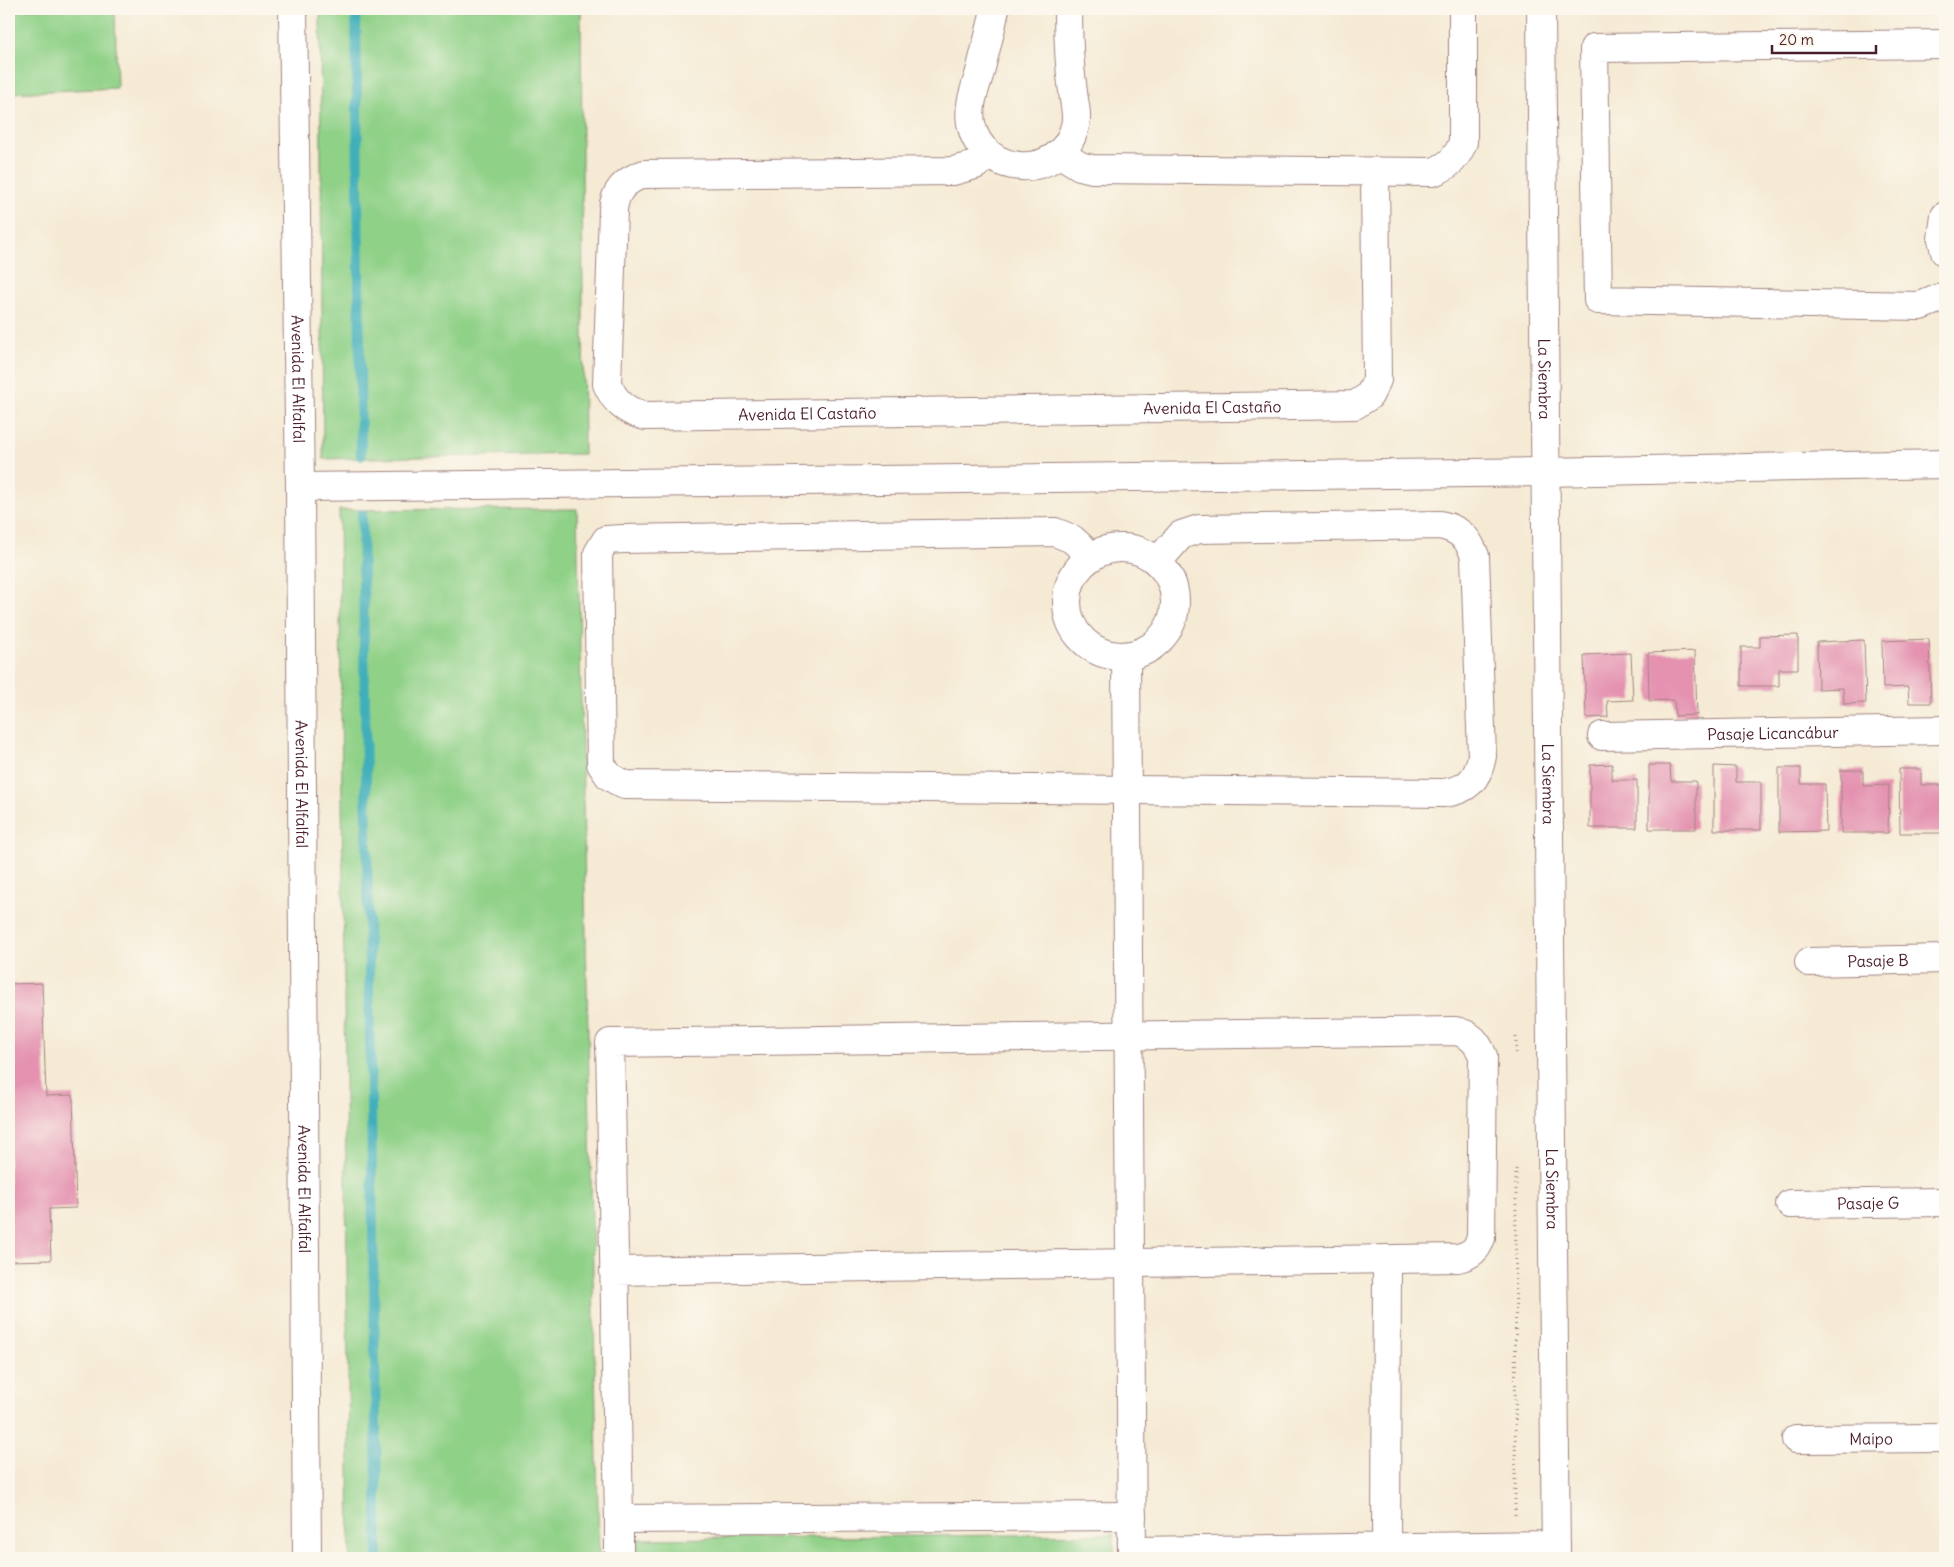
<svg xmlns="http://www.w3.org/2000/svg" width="1954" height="1567" viewBox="0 0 1954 1567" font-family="Delius,sans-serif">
<rect width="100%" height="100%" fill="#fbf7ec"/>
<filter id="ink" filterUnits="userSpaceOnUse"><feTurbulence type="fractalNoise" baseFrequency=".02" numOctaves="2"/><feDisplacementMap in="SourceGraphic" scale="10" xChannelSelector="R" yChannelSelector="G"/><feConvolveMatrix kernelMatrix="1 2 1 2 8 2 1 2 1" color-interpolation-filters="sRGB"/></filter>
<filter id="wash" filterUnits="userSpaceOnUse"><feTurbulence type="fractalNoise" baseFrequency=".0096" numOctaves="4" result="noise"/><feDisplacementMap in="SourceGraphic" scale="20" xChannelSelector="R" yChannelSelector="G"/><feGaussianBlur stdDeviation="1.12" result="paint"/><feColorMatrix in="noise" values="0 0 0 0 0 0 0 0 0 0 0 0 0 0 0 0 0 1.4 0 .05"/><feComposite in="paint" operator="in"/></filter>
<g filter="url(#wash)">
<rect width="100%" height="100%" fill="#f5ead4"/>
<path fill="#90d188" stroke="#6d785a" d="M9,9H115L117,88L9,93Z
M320,9H581L584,454L323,459Z
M577,509L599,1558H350L339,510Z
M1114,1534V1558H637V1539Z"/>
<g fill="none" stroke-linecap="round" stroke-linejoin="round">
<path stroke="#3fafba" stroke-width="10" d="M356,9L361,456
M362,514L378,1558"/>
</g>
<g id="blocks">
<path fill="#e492b0" d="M1798,635V669H1779V686H1741V647H1760V636Z
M1929,639L1931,703H1909L1908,687L1883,688L1882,641Z
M1941,639H1945V687H1942Z
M1864,640L1866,703L1844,704L1843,688L1818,689L1817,642Z
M1695,651L1697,715L1675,716L1674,700L1649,701L1648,653Z
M1631,653L1633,700L1607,701L1608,717L1586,718L1584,655Z
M1612,764V780H1637V828H1590V765Z
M1649,765H1670L1671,781H1696V829H1649Z
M1714,766L1736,767V782H1761V830H1714Z
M1779,768H1801V784H1825L1826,831L1779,832Z
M1899,769H1921V785H1945V833H1900Z
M1841,770H1863V786L1889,785L1888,833H1841Z
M42,983L46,1096L73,1095L76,1208L49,1209L51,1260L9,1261V984Z"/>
</g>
</g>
<g filter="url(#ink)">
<use href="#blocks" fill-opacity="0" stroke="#a08480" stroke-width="1"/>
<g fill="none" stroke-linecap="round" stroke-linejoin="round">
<g stroke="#a08480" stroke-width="30">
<g id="minor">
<path id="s1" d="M293,9L300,487L307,1558"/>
<path d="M995,9C991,30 985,51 980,72C975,89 968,105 971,123C981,178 1062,182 1075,126C1078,115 1074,103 1073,92C1069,64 1068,37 1068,9"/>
<path id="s2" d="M1541,9L1556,1558"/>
<path d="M1945,44L1594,48L1598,300L1920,306L1945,296"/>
<path d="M1059,153L1080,166L1092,169L1433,172C1449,166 1457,158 1463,142V9"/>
<path id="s3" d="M990,155L975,165L953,171L644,174C625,180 615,190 613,210L607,384C615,402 625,411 645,416L1355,405L1369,396L1377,380L1375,172"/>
<path d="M1945,216L1942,239L1945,252"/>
<path d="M300,487L1545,472L1945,464"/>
<circle cx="1121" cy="602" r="54"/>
<path d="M1092,557L1072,539L1055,532L623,539L606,540L598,553L601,764L609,776L624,785L1444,793C1467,790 1478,780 1482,756L1475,556C1468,537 1459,529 1440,525L1199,529L1181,535L1157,562"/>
<path d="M1126,656L1132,1558"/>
<path id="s4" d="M1602,736L1945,730"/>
<path id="s5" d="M1809,962L1945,959"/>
<path id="s6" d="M1790,1204L1945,1202"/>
<path d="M614,1271L1458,1258C1471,1255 1477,1250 1481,1238L1483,1056C1477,1042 1471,1034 1455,1031L610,1043L619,1519V1558"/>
<path id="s7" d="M1796,1439L1945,1438"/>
<path d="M619,1519L1132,1516"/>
<path d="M1132,1551L1556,1545"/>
<path d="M1386,1558L1387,1259"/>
</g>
</g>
<path stroke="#a08480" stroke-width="3" stroke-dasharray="1 4" stroke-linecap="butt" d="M1516,1053V1034
M1515,1515L1516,1166"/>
<use href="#minor" stroke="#fff" stroke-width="28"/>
</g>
</g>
<g text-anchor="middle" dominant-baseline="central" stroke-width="4" stroke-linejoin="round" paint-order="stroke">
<g font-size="16" fill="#4a1f2b" stroke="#fbf7ec">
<text stroke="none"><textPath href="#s1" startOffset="370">Avenida El Alfalfal</textPath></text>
<text stroke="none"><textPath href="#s2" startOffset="370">La Siembra</textPath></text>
<text stroke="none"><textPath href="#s3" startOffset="1194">Avenida El Castaño</textPath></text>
<text stroke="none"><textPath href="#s3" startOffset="789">Avenida El Castaño</textPath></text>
<text stroke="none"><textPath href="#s4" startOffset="171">Pasaje Licancábur</textPath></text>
<text stroke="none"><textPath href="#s1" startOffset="775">Avenida El Alfalfal</textPath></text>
<text stroke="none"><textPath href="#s2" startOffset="775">La Siembra</textPath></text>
<text stroke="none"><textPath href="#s5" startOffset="69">Pasaje B</textPath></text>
<text stroke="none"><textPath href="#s1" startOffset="1180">Avenida El Alfalfal</textPath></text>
<text stroke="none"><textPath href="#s2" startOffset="1180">La Siembra</textPath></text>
<text stroke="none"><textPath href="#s6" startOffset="78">Pasaje G</textPath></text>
<text stroke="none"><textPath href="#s7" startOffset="75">Maipo</textPath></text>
</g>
</g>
<rect width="1954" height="1567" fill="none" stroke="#fbf7ec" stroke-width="30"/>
<path d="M1772 45v8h104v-8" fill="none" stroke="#4a1f2b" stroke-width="2.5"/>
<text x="1779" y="45" font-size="15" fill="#4a1f2b" stroke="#fbf7ec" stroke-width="4" paint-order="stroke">20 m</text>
</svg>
